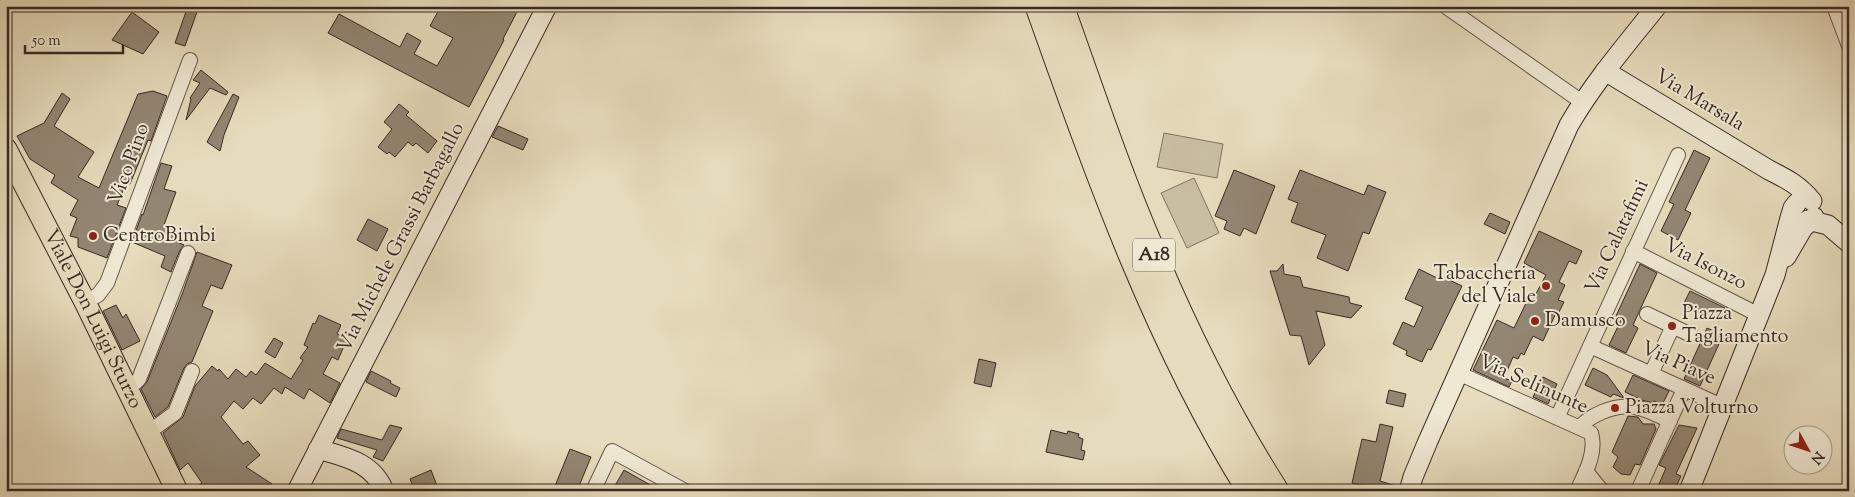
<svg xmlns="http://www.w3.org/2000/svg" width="1855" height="497" viewBox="0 0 1855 497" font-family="'Sorts Mill Goudy',serif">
<rect width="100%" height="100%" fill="#e6dbbc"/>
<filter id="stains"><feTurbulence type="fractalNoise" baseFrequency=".004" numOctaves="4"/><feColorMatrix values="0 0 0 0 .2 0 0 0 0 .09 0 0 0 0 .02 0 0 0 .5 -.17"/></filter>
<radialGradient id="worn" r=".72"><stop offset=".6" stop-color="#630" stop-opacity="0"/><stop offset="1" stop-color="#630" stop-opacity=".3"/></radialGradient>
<path fill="#c9bda2" stroke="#817362" d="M1164,133L1223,144L1217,178L1157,167Z
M1194,178L1219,233L1187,248L1161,193Z"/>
<path fill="#938673" stroke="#392923" d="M188,6H199L185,46L175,43Z
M441,6H520L503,39L504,40L469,107L328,33L339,14L400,47L407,33L421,41L414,54L437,66L453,38L430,26Z
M132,12L159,32L143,54L112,40Z
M201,70L228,92L226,95L210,88L186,120L191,99L190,98L200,83L193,80Z
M153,91L167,96L151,141L148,140L130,184L126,183L117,205L126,208L107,258L78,247V238L70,236L77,218L70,215L78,200L51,183L55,175L30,159L17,136L44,123L62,93L70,99L54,126L94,152L78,177L99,188L138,94Z
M233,94L239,97L224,135L220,151L207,142Z
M399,104L409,112L406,115L437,141L428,153L416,143L413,146L408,142L395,157L389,152L387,154L378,147L392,129L384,122Z
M498,126L528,139L523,150L492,137Z
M1694,150L1710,158L1685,210L1691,213L1678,240L1661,231L1674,204L1669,202Z
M161,163L172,166L164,189L176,192L164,225L177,231L173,240L184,245L180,250L171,272L161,267L165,256L132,242L142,214L143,215Z
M1234,170L1275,186L1256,234L1244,228L1240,236L1224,229L1227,221L1215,216Z
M1300,170L1364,195L1368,185L1386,192L1369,234L1363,232L1348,271L1317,258L1326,235L1291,222L1298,203L1288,199Z
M1490,213L1510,222L1505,234L1484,224Z
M368,219L388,229L377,251L357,240Z
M1539,231L1582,251L1576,264L1569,261L1559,282L1565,285L1558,300L1564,302L1557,316L1555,315L1543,341L1533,336L1524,355L1521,353L1518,359L1513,357L1504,378L1512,381L1509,387L1473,370L1497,320L1514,328L1527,301L1531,303L1546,275L1524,263Z
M197,252L232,265L222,289L211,285L202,306L213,311L192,362L187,364L184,368L168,407L155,417L141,389L147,382L183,292Z
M1283,264L1284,274L1300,277L1303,287L1349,297L1350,303L1362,306L1351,318L1316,311L1325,345L1309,365L1301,336L1290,335L1270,271H1277Z
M1640,264L1657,273L1633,325L1638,328L1626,353L1609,345L1622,318L1616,316Z
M1419,269L1441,280L1443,277L1462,286L1431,350L1428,349L1422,362L1406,355L1407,351L1393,344L1403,322L1414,327L1423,307L1405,299Z
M1690,291L1725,308L1719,321L1683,305Z
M116,305L123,318L126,314L140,341L122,350L103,311Z
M319,315L341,325L337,334L347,339L338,360L332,357L323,374L340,383L330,403L309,389L304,399L285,387L282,394L274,388L261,404L253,398L243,409L234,401L221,417L243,444L248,441L260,455L246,467L272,484L268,491H190L202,483L188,463L180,470L163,433L183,417L195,386L212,366L218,371L219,369L228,379L236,369L246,377L251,371L256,375L265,363L291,379L303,360L300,358L308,347L304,345L313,323L315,324Z
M1707,328L1723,335L1700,386L1684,379Z
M274,338L283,343L275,358L265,352Z
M979,359L996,363L991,387L974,383Z
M1593,368L1607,375L1624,398L1613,394L1611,397L1585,385Z
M371,371L391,381L390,383L400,388L396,397L366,382Z
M1633,375L1669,391L1662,405L1654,401L1653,403L1642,400L1625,392Z
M1543,377L1557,384L1548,404L1533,397Z
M1389,390L1406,394L1403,407L1386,403Z
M1628,416L1638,417L1643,424H1654L1656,429L1640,465L1635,464L1630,475L1621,474L1613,467L1618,457L1612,452Z
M1380,424L1393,427L1380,481L1399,487L1398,491H1364L1366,486L1352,483L1362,439L1376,442Z
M390,425L402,428L383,461L373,457L377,450L337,438L341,429L382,440Z
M1679,425L1697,428L1676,474L1681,476L1674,491H1656L1666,468L1659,465Z
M1051,430L1067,434L1068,431L1079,434L1078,437L1083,439L1081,450L1085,451L1083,460L1046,452Z
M570,449L591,457L577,491H553Z
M431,470L439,491H415L410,479Z
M624,470L661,491H612Z"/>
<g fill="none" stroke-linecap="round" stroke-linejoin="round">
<g stroke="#645649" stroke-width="16">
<path id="street" d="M1445,6L1582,102
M1834,6L1849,46
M1633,251L1759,315
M85,302L98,295L107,283L190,60
M1647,314L1691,335
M1590,346L1722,406
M1458,373L1591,433C1597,452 1585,474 1577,491
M1651,374L1673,326
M128,390L139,379L188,253
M1557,418L1678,155
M1580,427C1586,420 1593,416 1602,412C1630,400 1645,409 1670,421
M149,432L175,413L192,371
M1586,471L1602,491
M593,491L612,451L685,491
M1638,491L1684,389"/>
</g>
<g stroke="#392923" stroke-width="21">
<path id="secondary" d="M1605,71L1769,170C1787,179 1799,185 1812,201
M1808,220L1828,225L1849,243
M1786,257L1803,228L1814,217
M318,449C345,457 373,462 384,491
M297,491L547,6
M1409,491L1413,477L1428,441L1569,125C1594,82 1626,45 1657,6
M1689,491L1775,275L1790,218L1793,208L1797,203"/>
</g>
<g stroke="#392923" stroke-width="23">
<g id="primary">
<path id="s1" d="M6,149L85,302L177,491"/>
</g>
</g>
<g stroke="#392923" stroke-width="27">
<path id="highway" d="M1038,6C1097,172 1156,340 1250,491
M1061,6C1090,87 1117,169 1151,248C1186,332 1227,414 1276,491"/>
</g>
<use href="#street" stroke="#efe8d3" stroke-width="14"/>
<use href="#secondary" stroke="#efe8d3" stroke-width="19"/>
<use href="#primary" stroke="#e6dbbc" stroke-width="21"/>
<use href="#highway" stroke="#e6dbbc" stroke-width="25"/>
</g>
<g fill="#8f2418" stroke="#efe8d3" stroke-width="2">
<circle cx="93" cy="236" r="5"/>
<circle cx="1546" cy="286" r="5"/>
<circle cx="1535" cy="321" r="5"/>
<circle cx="1672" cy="326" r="5"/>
<circle cx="1615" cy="408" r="5"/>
</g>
<g text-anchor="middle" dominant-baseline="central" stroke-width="4" stroke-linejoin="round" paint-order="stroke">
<rect fill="#efe8d3" stroke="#706258" stroke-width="1" x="1133" y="238.5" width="42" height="33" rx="4"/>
<g font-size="19" font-weight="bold" fill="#392923">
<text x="1154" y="255">A18</text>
</g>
<g font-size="20" fill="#392923" stroke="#efe8d3">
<text transform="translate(1699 101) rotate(31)">Via Marsala</text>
<text transform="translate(130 164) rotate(-70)">Vico Pino</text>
<text transform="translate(1618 237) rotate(-65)">Via Calatafimi</text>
<text transform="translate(402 238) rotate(-63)">Via Michele Grassi Barbagallo</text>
<text transform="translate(1705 265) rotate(27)">Via Isonzo</text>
<text stroke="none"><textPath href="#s1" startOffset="191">Viale Don Luigi Sturzo</textPath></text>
<text transform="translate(1678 364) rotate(24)">Via Piave</text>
<text transform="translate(1533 385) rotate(24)">Via Selinunte</text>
</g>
<g font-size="20" fill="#392923" stroke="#efe8d3" text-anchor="start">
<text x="103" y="236">CentroBimbi</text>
<text x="1536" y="274" text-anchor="end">Tabaccheria<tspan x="1536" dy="23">del Viale</tspan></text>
<text x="1682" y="314">Piazza<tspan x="1682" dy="23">Tagliamento</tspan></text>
<text x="1545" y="321">Damusco</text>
<text x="1625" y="408">Piazza Volturno</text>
</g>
</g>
<rect width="1855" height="497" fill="none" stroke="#e6dbbc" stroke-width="25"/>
<rect x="8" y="8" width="1840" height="482" fill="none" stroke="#392923" stroke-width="2.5"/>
<rect x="12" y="12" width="1830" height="472" fill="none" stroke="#392923"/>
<g transform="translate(1808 450) rotate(130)"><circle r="24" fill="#efe8d3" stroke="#a69c8d"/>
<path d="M0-4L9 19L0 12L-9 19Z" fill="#8f2418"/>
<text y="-8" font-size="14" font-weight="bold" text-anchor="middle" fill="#392923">N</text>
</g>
<path d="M25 45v8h98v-8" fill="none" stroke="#392923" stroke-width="2.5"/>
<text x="32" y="45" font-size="15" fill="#392923" stroke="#efe8d3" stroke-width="4" paint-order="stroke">50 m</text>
<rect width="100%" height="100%" filter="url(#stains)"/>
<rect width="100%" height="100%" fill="url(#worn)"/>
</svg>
